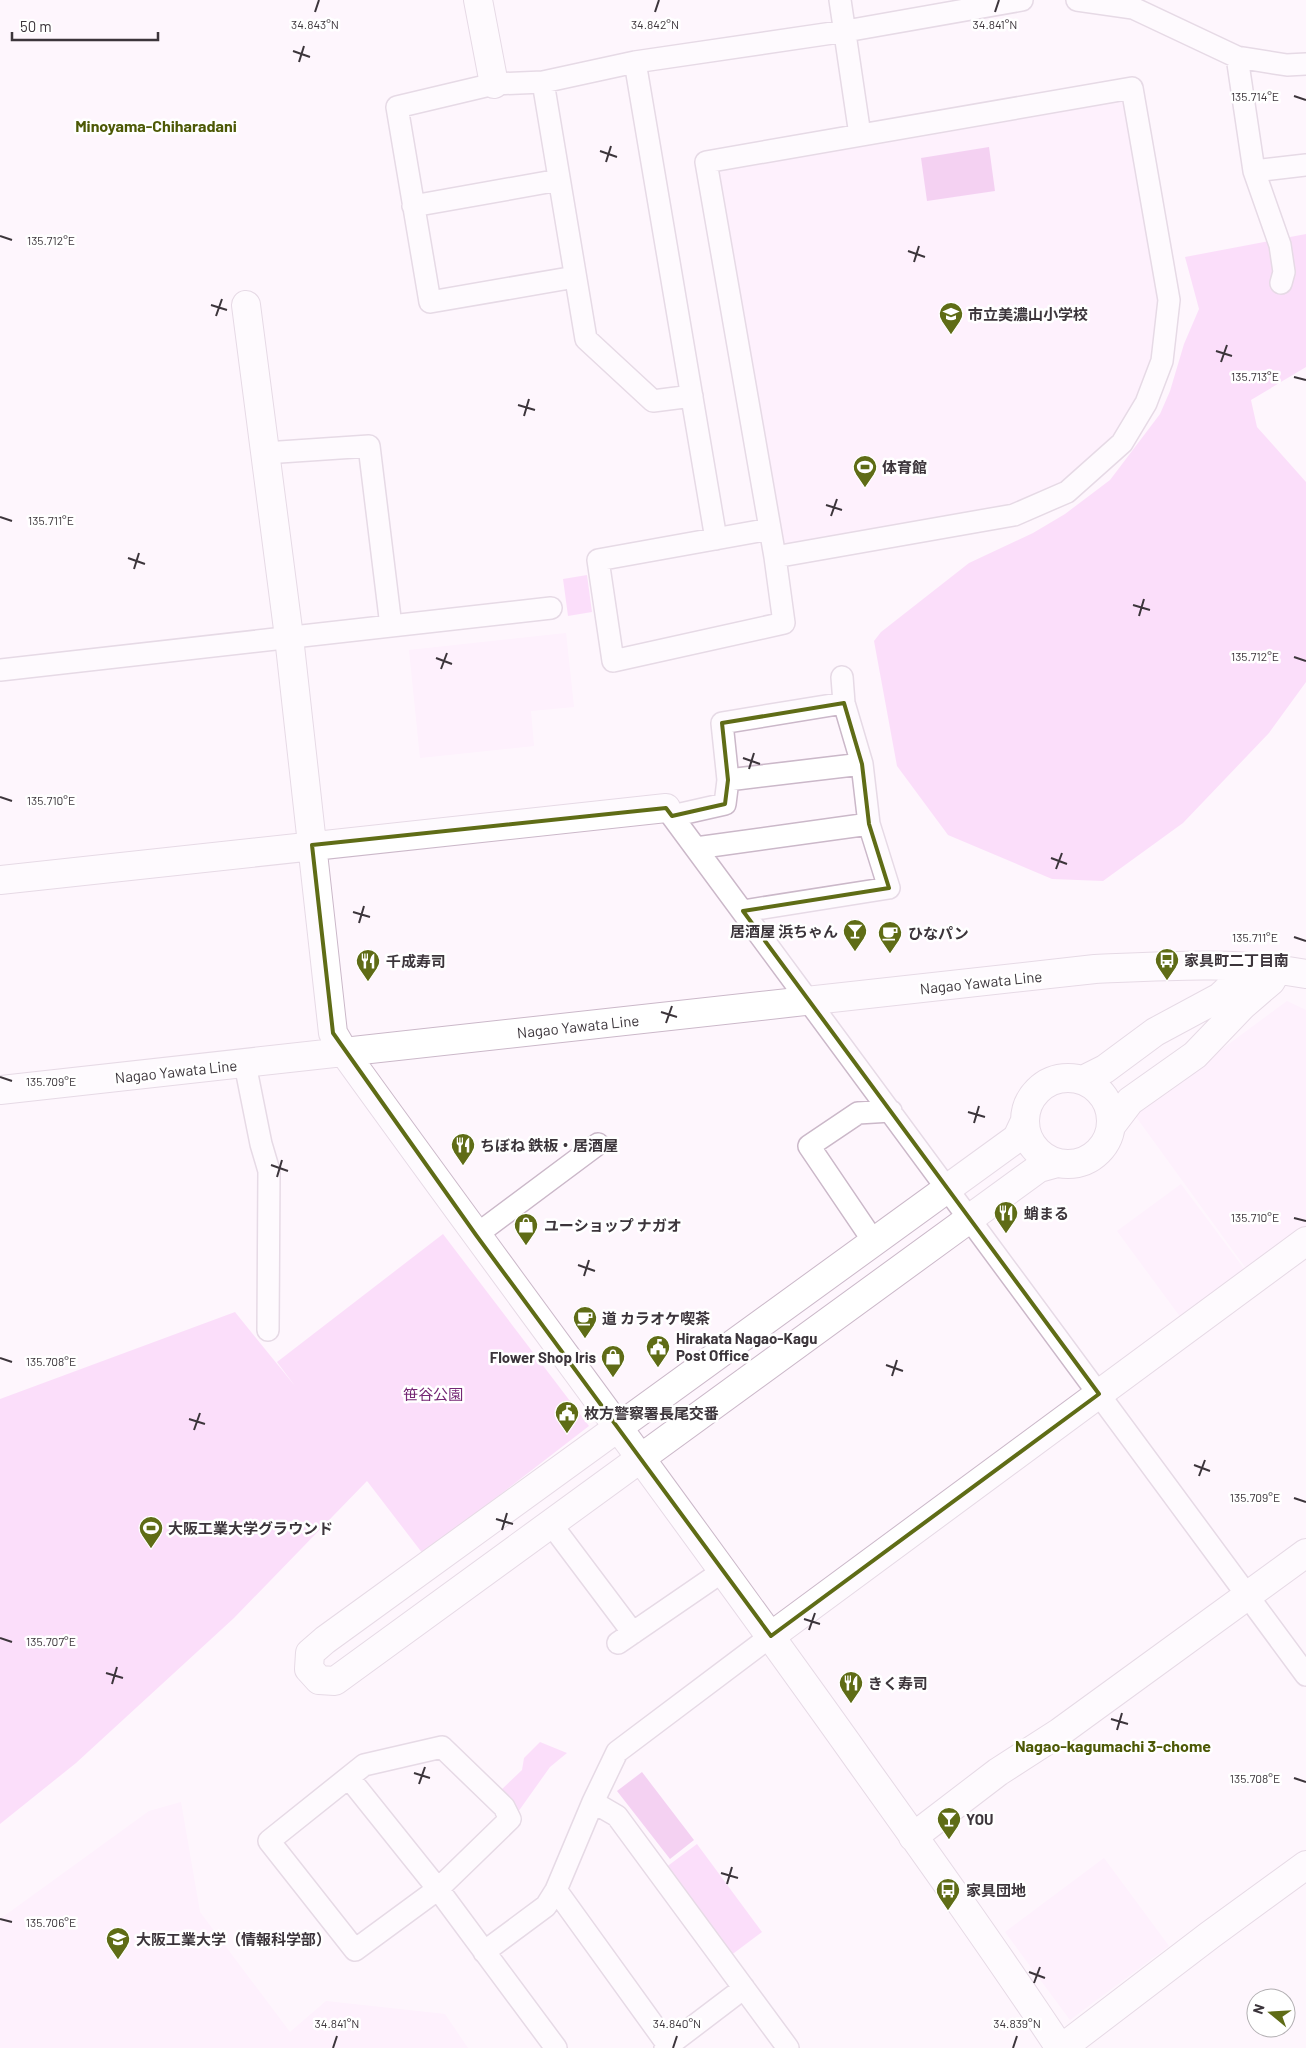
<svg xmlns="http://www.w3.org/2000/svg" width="1306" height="2048" viewBox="0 0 1306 2048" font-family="Barlow,'Noto Sans JP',sans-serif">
<rect width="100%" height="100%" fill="#fef6fd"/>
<path fill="#feeafd" d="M1128,95L1162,301L1153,369L1121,430L1071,479L1015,507L781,547L717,167Z
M566,633L574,707L531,711L534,746L420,758L409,650Z
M1287,1001L1306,1010V1233L1250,1274L1134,1114Z
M1181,1184L1248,1274L1184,1322L1117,1231Z
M181,1802L200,1912L290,2032L326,2001L445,2014L468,2048H0V1919L149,1811Z
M1104,1858L1169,1946L1070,2020L1005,1932Z"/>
<path fill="#f9c2f6" d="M1306,234V367L1251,400L1257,427L1306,482V682L1269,733L1183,823L1103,881L1052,879L948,835L897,766L874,641L881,632L969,563L1033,533L1065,514L1110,480L1160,414L1170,391L1184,344L1199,309L1185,257Z
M587,575L592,612L568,616L563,579Z
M443,1234L589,1426L423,1554L367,1481L234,1618L76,1763L0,1824V1399L235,1312L295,1386L277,1362Z
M540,1742L567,1753L550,1767L518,1812L500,1791L522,1770L524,1758Z
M697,1844L762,1932L730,1956L665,1868Z"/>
<path fill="#e9a5e5" d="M989,147L995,191L927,201L921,158Z
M642,1772L694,1840L670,1859L617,1791Z"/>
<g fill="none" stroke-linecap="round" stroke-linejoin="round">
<g stroke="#cbb8c9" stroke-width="24">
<path id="street" d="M840,0L860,135
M1077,0L1133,8L1237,57L1287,65L1306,64
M1237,57L1254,171L1280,245L1284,272L1281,283
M635,62L716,539
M543,82L586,339L653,401L692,396
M1254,171L1306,165
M413,206L559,180
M575,277L430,302L397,107L494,84L543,82L635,62L846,31L1022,0
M265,453L369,446L391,626
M770,529L598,560L613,661L784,623L775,557L706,162L1132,88L1169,300L1162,361L1146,403L1122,443L1067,492L1014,515L775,557
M0,670L551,608
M842,677L844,703
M728,780L862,764
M666,808L1306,1675
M672,816L725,804L728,780L722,723L844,703L862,764L869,824L889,888L743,911
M696,848L869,824
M245,1064L261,1144L269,1171L268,1330
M476,1235L598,1144
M874,1242L809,1146L858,1113L891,1111
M551,1524L633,1633
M618,1643L723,1571
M442,1747L504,1807L510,1819L438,1889L355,1950L269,1841L364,1765Z
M349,1778L438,1889L556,2048
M593,1802L617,1816L788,2048
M556,1890L670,2048
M484,1952L546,1906L556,1890L593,1802L617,1752L771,1636
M665,2048L744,1988"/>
</g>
<g stroke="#cbb8c9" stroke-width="30">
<path id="secondary" d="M478,0L494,84
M246,305L289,637L333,1033L344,1052C514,1288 690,1522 859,1760C927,1855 995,1950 1060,2048
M0,880L666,808
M1025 1121a43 43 0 1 1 86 0a43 43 0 1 1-86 0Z
M1083,1080L1105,1069L1155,1032L1220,997L1236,982L1242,967
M0,1090L1095,969C1166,966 1236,961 1306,974
M1025,1121L1017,1138L325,1640L310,1653L309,1669L319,1680L335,1681L1039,1168L1057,1163
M1111,1126L1130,1101L1195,1055L1243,1005L1271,981L1278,969
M771,1636L1306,1241
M913,1837L998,1772L1060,1732L1306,1553
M1062,2048L1210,1935L1306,1865"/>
</g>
<use href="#street" stroke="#fff" stroke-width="21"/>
<use href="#secondary" stroke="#fff" stroke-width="28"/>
</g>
<path d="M0 0H1306V2048H0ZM844,703L862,764L869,824L889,888L743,911L1099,1394L771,1636L476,1235L333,1033L312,845L666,808L672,816L725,804L728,780L722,723Z" fill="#fef6fd" fill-opacity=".55" fill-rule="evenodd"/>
<path fill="none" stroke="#5f6c16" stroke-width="4" stroke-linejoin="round" d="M844,703L862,764L869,824L889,888L743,911L1099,1394L771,1636L476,1235L333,1033L312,845L666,808L672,816L725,804L728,780L722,723Z"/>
<path fill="none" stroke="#3c353b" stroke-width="2" d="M315,12L319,0M655,12L659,0M995,12L999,0M293,51L310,57M299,62L304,46M1294,96L1306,100M600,151L617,157M606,162L611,146M0,236L12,240M908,251L925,257M914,262L919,246M211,305L227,310M216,316L222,299M1216,351L1232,356M1221,362L1227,345M1294,377L1306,380M518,405L535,410M524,416L529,399M826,505L842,510M831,516L837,499M0,517L12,521M128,558L145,564M134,569L139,553M1133,605L1150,610M1139,616L1144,599M1294,657L1306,661M436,658L452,664M441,669L447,653M743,758L760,764M749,769L754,753M0,797L12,801M1051,858L1067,864M1056,869L1062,853M353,912L370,917M359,923L364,906M1294,937L1306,941M661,1012L677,1017M666,1023L672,1006M0,1077L12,1081M968,1112L985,1117M974,1123L979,1106M271,1165L288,1171M277,1177L282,1160M1294,1218L1306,1221M578,1265L595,1271M584,1276L589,1260M0,1358L12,1362M886,1365L903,1371M892,1376L897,1360M189,1419L205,1424M194,1430L200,1413M1194,1465L1210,1471M1199,1476L1205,1460M1294,1498L1306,1502M496,1519L513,1524M502,1530L507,1513M804,1619L820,1624M809,1630L815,1613M0,1638L12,1642M106,1673L123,1678M112,1684L117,1667M1111,1719L1128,1724M1117,1730L1122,1713M414,1773L430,1778M1294,1778L1306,1782M419,1784L425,1767M721,1873L738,1878M727,1884L732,1867M0,1919L12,1922M1029,1972L1045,1978M1034,1983L1040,1967M333,2048L337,2036M673,2048L677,2036M1013,2048L1017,2036"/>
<defs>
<g id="school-pin" transform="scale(1.25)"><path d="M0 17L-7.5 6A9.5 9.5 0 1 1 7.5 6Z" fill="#5f6c16" stroke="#fff"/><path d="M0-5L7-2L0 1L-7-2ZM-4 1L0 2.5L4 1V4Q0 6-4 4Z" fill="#fff"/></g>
<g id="stadium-pin" transform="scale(1.25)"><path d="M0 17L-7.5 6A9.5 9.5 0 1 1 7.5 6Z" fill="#5f6c16" stroke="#fff"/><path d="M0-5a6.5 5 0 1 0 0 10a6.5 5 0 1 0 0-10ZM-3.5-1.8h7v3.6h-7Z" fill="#fff"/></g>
<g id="bar-pin" transform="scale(1.25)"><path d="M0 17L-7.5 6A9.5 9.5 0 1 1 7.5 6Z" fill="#5f6c16" stroke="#fff"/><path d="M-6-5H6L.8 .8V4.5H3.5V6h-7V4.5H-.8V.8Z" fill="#fff"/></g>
<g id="cafe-pin" transform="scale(1.25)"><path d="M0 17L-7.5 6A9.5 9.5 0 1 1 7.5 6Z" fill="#5f6c16" stroke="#fff"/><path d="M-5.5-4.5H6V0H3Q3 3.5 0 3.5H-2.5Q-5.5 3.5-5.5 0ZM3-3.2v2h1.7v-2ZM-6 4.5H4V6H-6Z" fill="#fff"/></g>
<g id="bus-pin" transform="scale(1.25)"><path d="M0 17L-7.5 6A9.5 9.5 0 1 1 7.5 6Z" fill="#5f6c16" stroke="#fff"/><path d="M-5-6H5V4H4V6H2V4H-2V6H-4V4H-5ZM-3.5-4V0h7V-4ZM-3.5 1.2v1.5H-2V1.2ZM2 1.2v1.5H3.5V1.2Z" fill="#fff"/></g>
<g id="restaurant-pin" transform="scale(1.25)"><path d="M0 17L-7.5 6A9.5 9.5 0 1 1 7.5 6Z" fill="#5f6c16" stroke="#fff"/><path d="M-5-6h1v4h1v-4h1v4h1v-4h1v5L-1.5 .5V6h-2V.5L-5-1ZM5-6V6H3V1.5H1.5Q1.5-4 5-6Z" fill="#fff"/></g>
<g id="shop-pin" transform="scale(1.25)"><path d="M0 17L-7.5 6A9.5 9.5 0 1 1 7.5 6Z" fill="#5f6c16" stroke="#fff"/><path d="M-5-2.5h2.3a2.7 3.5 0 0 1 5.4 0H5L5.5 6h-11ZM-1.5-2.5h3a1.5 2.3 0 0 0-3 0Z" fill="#fff"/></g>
<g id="civic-pin" transform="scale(1.25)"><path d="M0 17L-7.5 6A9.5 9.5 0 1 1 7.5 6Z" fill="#5f6c16" stroke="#fff"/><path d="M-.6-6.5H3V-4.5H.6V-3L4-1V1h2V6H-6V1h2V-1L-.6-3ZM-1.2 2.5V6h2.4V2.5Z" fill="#fff"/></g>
<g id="university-pin" transform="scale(1.25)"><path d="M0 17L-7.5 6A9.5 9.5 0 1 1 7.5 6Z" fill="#5f6c16" stroke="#fff"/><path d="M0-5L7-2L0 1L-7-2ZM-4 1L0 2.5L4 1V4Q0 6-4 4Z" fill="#fff"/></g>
</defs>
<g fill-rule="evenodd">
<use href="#school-pin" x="951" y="314"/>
<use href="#stadium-pin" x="865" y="467"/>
<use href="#bar-pin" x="855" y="931"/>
<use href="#cafe-pin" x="890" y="933"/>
<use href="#bus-pin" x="1167" y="960"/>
<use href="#restaurant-pin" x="368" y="961"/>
<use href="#restaurant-pin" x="463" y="1145"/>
<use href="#restaurant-pin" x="1006" y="1213"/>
<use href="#shop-pin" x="526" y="1225"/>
<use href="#cafe-pin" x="585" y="1318"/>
<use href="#civic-pin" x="658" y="1347"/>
<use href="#shop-pin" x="613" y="1357"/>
<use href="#civic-pin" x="567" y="1413"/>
<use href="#stadium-pin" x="151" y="1528"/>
<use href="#restaurant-pin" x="851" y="1683"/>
<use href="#bar-pin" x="949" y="1819"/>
<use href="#bus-pin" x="948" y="1890"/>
<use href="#university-pin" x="118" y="1939"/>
</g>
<g text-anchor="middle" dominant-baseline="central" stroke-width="5" stroke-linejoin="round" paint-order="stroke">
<g font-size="15" font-weight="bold" fill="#3c353b" stroke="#fff" text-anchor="start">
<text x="968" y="314">市立美濃山小学校</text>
<text x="882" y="467">体育館</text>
<text x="838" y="931" text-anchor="end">居酒屋 浜ちゃん</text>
<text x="908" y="933">ひなパン</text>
<text x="1184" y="960">家具町二丁目南</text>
<text x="386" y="961">千成寿司</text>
<text x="480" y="1145">ちぼね 鉄板・居酒屋</text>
<text x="1024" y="1213">蛸まる</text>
<text x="544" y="1225">ユーショップ ナガオ</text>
<text x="602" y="1318">道 カラオケ喫茶</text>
<text x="676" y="1338">Hirakata Nagao-Kagu<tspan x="676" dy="17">Post Office</tspan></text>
<text x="596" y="1357" text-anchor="end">Flower Shop Iris</text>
<text x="584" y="1413">枚方警察署長尾交番</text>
<text x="168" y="1528">大阪工業大学グラウンド</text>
<text x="868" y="1683">きく寿司</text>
<text x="966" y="1819">YOU</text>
<text x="966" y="1890">家具団地</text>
<text x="136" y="1939">大阪工業大学（情報科学部）</text>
</g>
<g font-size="15" fill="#3c353b" stroke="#fff">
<text transform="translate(981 982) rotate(-6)">Nagao Yawata Line</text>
<text transform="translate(578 1026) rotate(-6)">Nagao Yawata Line</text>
<text transform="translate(176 1071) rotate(-6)">Nagao Yawata Line</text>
</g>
<g font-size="15" fill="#752674" stroke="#fff">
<text x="433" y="1394">笹谷公園</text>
</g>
<g font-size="16" font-weight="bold" fill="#4d5906" stroke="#fff">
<text x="156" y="125">Minoyama-Chiharadani</text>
<text x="1113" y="1745">Nagao-kagumachi 3-chome</text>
</g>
</g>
<g font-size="12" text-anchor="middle" fill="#3c353b" stroke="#fff" stroke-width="5" stroke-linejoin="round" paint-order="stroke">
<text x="315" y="29">34.843°N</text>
<text x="655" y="29">34.842°N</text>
<text x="995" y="29">34.841°N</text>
<text x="1255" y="101">135.714°E</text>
<text x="51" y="245">135.712°E</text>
<text x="1255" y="381">135.713°E</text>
<text x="51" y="525">135.711°E</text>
<text x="1255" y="661">135.712°E</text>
<text x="51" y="805">135.710°E</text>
<text x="1255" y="942">135.711°E</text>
<text x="51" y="1086">135.709°E</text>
<text x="1255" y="1222">135.710°E</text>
<text x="51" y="1366">135.708°E</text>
<text x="1255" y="1502">135.709°E</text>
<text x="51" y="1646">135.707°E</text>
<text x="1255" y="1783">135.708°E</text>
<text x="51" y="1927">135.706°E</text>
<text x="337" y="2028">34.841°N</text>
<text x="677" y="2028">34.840°N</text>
<text x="1017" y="2028">34.839°N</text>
</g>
<g transform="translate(1271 2013) rotate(288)"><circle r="24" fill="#ffffff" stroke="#b1aeb1"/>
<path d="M0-4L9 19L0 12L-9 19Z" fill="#5f6c16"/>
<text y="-8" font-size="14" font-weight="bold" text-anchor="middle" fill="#3c353b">N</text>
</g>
<path d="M12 32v8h146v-8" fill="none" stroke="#3c353b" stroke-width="2.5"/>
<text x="20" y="32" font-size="15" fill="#3c353b" stroke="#ffffff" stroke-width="4" paint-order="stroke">50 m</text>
</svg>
